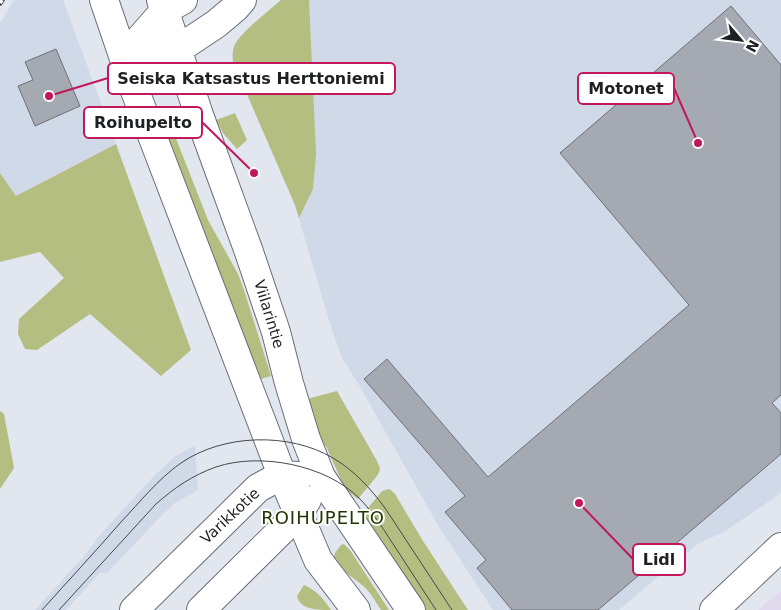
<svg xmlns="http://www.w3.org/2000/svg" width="781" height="610" viewBox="0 0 781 610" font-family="'DejaVu Sans',sans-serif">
<rect width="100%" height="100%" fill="#e1e6ef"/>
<path fill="#d0d9e8" d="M14,0H63L116,144L16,196L0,173V23Z
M281,0H781V493L724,532L699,543L668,568L619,610H493L439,527L359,385L342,358L331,327L295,205L233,62L232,55L234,45L243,34Z
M195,445L198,490L175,503L162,515L107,573H100L66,610H35L85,555L99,536L152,478L174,457Z"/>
<path fill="#e0d8ed" d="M781,591V610H758Z"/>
<path fill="#b4be80" d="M281,0H309L316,154L313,189L299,218L295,205L233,62C233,57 232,52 234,47C238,34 270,10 281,0Z
M235,113L247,140L237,149L223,133L216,120Z
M175,136L208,220L238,274L244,290L271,376L261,379L167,139Z
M116,144L191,350L161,376L90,314L37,350L25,349L18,334L19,319L64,278L40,252L0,262V173L16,196Z
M337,391L377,461L380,468L379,472L377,476L358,499L345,489L326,446L323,447L307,399Z
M0,411L4,414L14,468L0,489Z
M389,489L392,491L395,494L423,541L468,610H420L359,519L382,491Z
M344,544L350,550L389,610H381C375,601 370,591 362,585C349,574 343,573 334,557L335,553L341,545Z
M304,585C316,590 324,599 331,610C318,610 300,610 297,596Z"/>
<path fill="#a5aab2" stroke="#6c7078" d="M731,6L781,65V395L772,403L781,413V454L598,610H512L477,568L486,560L445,512L465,496L364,379L387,359L488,477L689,305L560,153Z
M56,49L80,106L35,126L18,86L33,80L25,62Z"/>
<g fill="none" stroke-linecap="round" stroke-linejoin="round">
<g stroke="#6a6e76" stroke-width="30">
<path id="minor" d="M124,57L177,50L216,24L235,8L242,0
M124,57L165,10L183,0
M714,610L781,547"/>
</g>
<g stroke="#6a6e76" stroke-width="30">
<path id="secondary" d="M104,0L135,91L282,475L318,560L356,610
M161,0L199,115L249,252L276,332L289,383L306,439L321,477L411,610
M134,610L258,488L282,475L299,476
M201,610L298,514L307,500"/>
</g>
<use href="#minor" stroke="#fff" stroke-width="28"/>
<use href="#secondary" stroke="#fff" stroke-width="28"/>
<path stroke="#45484c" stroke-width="1" d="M42,610C68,581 95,552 121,522C140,502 158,479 181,463C223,434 289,432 333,458C355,471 370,488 385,508L452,610
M59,610L156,504C174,488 193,475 216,467C260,452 326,465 359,498C374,513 385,532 397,550C410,570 423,590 436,610"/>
<g stroke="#45484c" stroke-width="5.5">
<path id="rail" d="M0,3L2,0"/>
</g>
<use href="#rail" stroke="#fff" stroke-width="4" stroke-dasharray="11" stroke-linecap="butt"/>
</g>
<g text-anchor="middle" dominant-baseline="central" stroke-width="4" stroke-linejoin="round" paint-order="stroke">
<g font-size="15" fill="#1e2023" stroke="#fff">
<text transform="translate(269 314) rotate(73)">Viilarintie</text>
<text transform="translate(230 516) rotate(-43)">Varikkotie</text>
</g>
<g font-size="18" letter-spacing="1" fill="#213602" stroke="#fff">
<text x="323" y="517">ROIHUPELTO</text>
</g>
</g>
<path fill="none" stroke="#c2185b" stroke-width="2" d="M49 96L108 78M698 143L674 88M254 173L202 122M579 503L633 559"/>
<g fill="#c2185b" stroke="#fff" stroke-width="2">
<circle cx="49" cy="96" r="5"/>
<circle cx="698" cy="143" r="5"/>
<circle cx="254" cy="173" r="5"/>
<circle cx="579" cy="503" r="5"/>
</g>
<g fill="#fff" stroke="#c2185b" stroke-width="2">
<rect x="108" y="63" width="287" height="31" rx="5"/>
<rect x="578" y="73" width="96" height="31" rx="5"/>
<rect x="84" y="107" width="118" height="31" rx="5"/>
<rect x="633" y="544" width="52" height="31" rx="5"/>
</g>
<g font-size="16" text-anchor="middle" font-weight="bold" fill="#1e2023">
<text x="251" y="84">Seiska Katsastus Herttoniemi</text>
<text x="626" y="94">Motonet</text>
<text x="143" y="128">Roihupelto</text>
<text x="659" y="565">Lidl</text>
</g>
<g transform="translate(741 40) rotate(118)" stroke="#ffffff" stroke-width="4" paint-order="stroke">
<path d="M0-4L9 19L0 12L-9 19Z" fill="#1e2023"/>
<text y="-8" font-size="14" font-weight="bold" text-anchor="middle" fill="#1e2023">N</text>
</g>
</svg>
